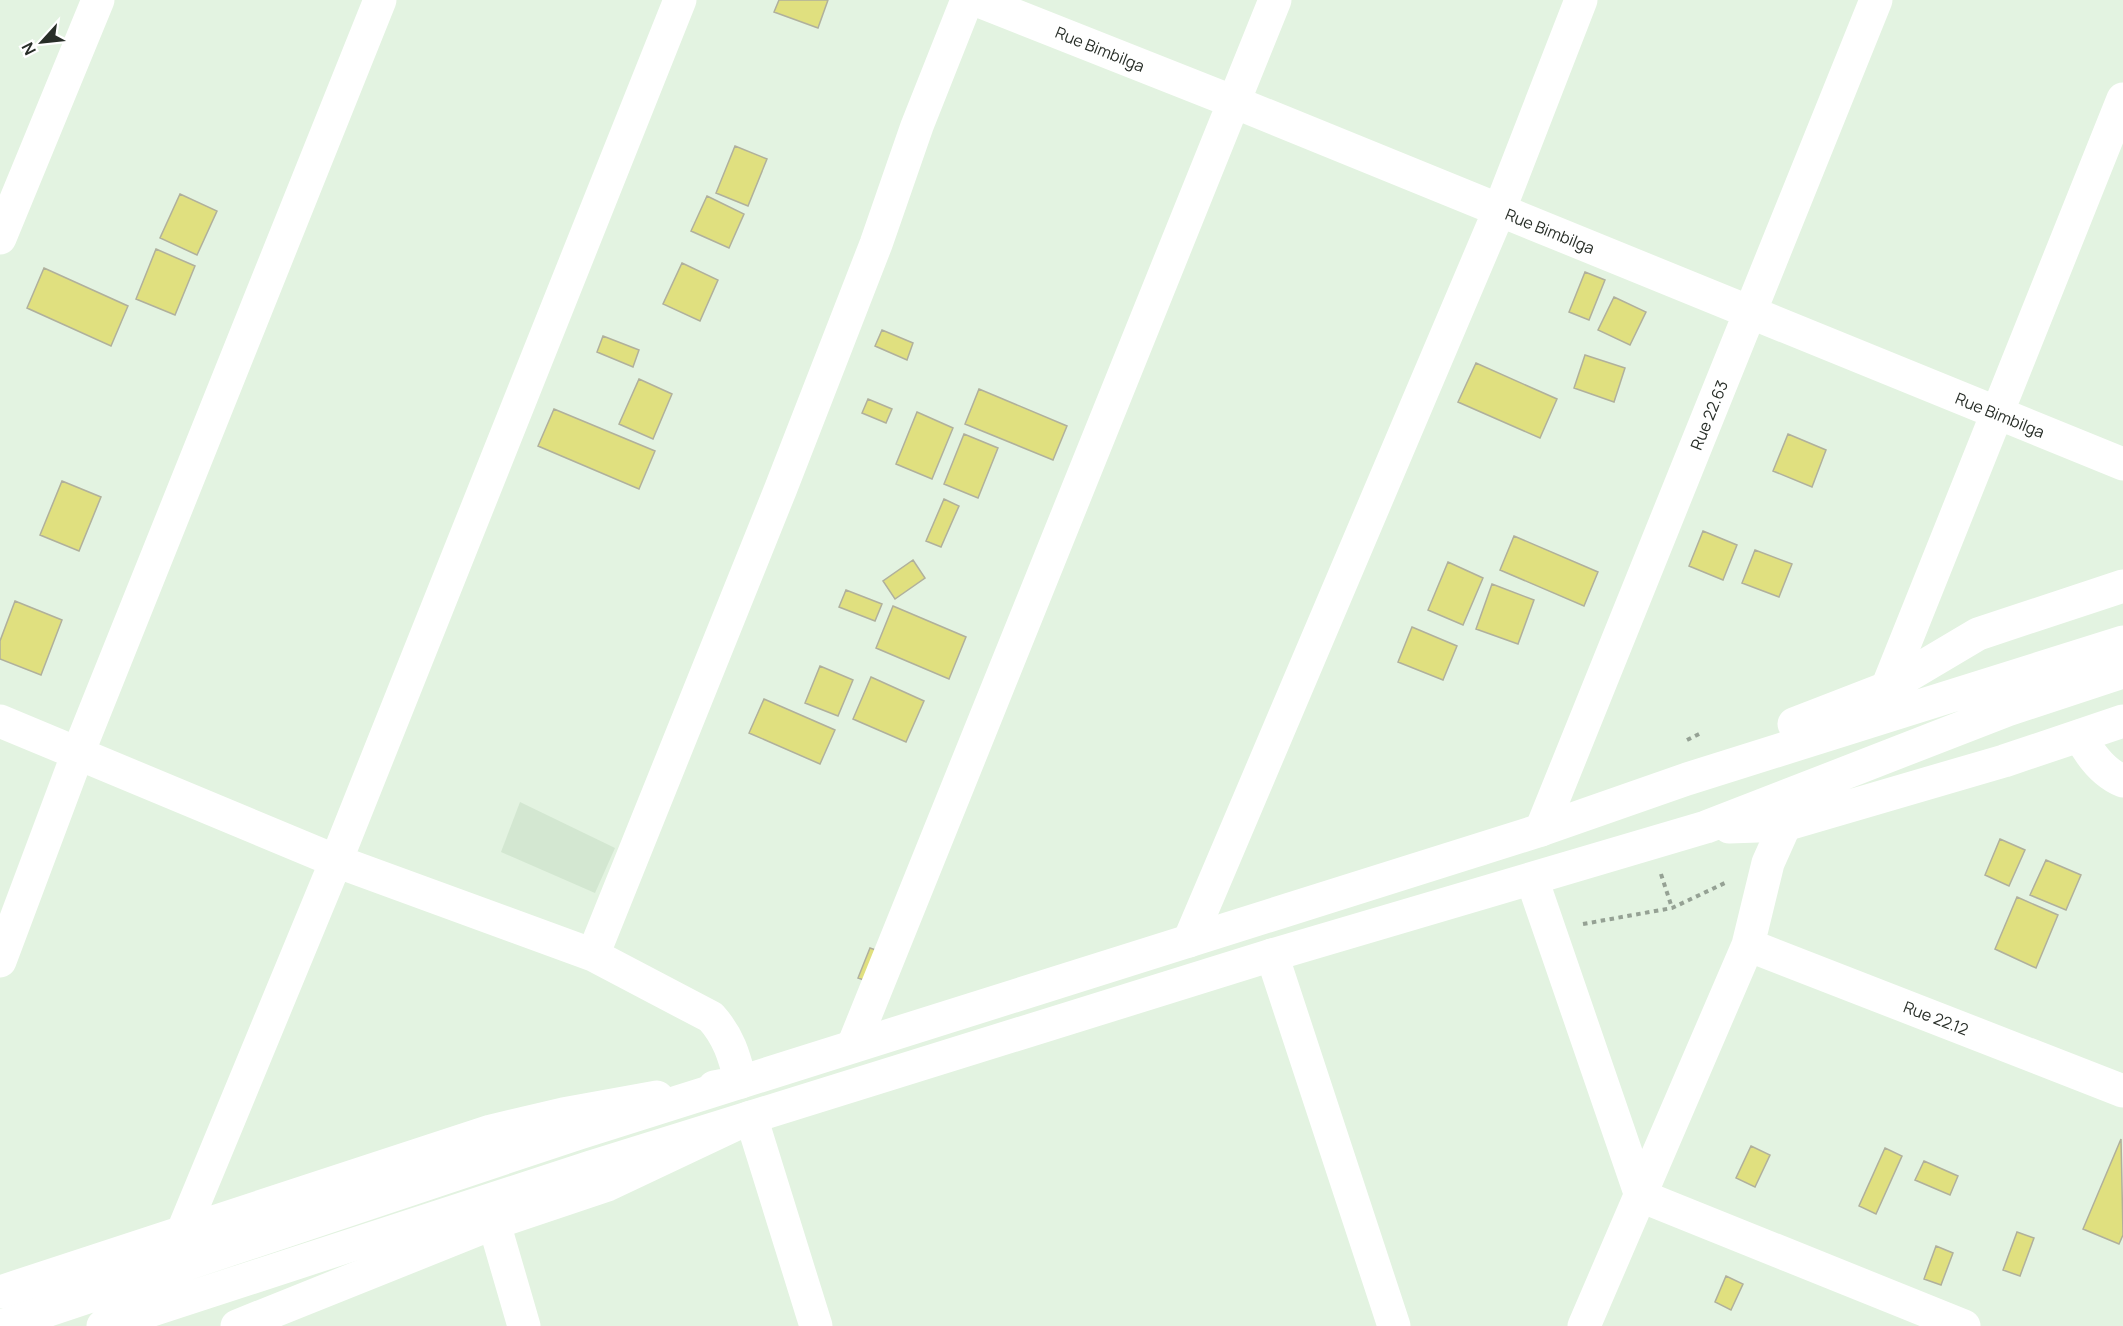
<svg xmlns="http://www.w3.org/2000/svg" width="2123" height="1326" viewBox="0 0 2123 1326" font-family="Manrope,sans-serif">
<rect width="100%" height="100%" fill="#e3f3e1"/>
<path fill="#d3e7d1" d="M520,802L615,848L595,893L501,852Z"/>
<path fill="#e0e07f" stroke="#b0b09c" stroke-width="1.5" d="M779,0H828L818,28L774,12Z
M735,146L767,159L748,206L716,193Z
M180,194L217,211L197,255L160,238Z
M707,196L744,214L729,248L691,231Z
M156,249L195,266L175,315L136,299Z
M682,263L718,280L700,321L663,304Z
M44,268L128,306L111,346L27,308Z
M1585,272L1605,280L1589,320L1569,312Z
M1614,297L1646,312L1630,345L1598,330Z
M882,330L913,343L907,360L875,346Z
M603,336L639,350L633,367L597,352Z
M1585,355L1625,368L1614,402L1574,388Z
M1476,363L1557,399L1540,438L1458,402Z
M639,379L672,394L653,439L619,424Z
M979,389L1067,426L1053,460L965,424Z
M868,399L892,409L886,423L862,413Z
M554,409L655,451L639,489L538,446Z
M917,412L953,428L932,479L896,464Z
M964,434L998,448L978,498L944,484Z
M1788,434L1826,450L1812,487L1773,471Z
M62,481L101,497L79,551L40,535Z
M944,499L959,506L941,547L926,541Z
M1703,531L1737,545L1723,580L1689,566Z
M1514,536L1598,572L1584,606L1500,570Z
M1755,550L1792,564L1779,597L1742,583Z
M913,560L925,578L895,599L883,581Z
M1448,562L1483,578L1463,625L1428,610Z
M1492,584L1534,600L1518,644L1476,629Z
M846,590L882,604L875,621L839,607Z
M15,601L62,620L41,675L0,659V641Z
M893,606L966,637L949,679L876,648Z
M1412,627L1457,646L1443,680L1398,662Z
M820,666L853,680L838,716L805,703Z
M871,677L924,701L906,742L853,719Z
M764,699L835,730L820,764L749,733Z
M2000,839L2025,850L2009,886L1985,875Z
M2046,860L2081,875L2066,910L2030,895Z
M2017,897L2058,915L2036,968L1995,949Z
M870,948L887,954L876,984L858,978Z
M2121,1139L2123,1235L2119,1244L2083,1229Z
M1751,1146L1770,1155L1755,1187L1736,1178Z
M1885,1148L1902,1156L1876,1214L1859,1206Z
M1924,1161L1958,1176L1950,1195L1915,1180Z
M2017,1232L2034,1238L2020,1276L2003,1270Z
M1936,1246L1953,1253L1941,1285L1924,1279Z
M1726,1276L1743,1284L1731,1310L1715,1302Z"/>
<g fill="none" stroke-linecap="round" stroke-linejoin="round">
<path stroke="#95a194" stroke-width="4" stroke-dasharray="4.5 4.5" stroke-linecap="butt" d="M1687,740L1703,732
M1661,874L1672,908
M1583,924L1672,908L1727,882"/>
<path stroke="#fff" stroke-width="33" d="M976,0L1234,102L2123,464
M0,238L98,0
M1887,688L2123,99
M0,721L336,861L593,955L711,1017C729,1037 734,1056 741,1082L714,1087
M2080,736C2090,755 2103,773 2123,781
M1541,830L1876,0
M1532,879L1641,1196L1964,1326
M1189,941L1499,211L1581,0
M1748,945L2123,1091
M593,955L781,488L876,244L917,126L967,0
M1272,955L1394,1326
M0,961L78,753L380,0
M853,1046L1275,0
M494,1223L524,1326
M182,1233L336,861L680,0
M0,1292L491,1131L563,1114L657,1097
M237,1326L494,1223L607,1185L751,1117L816,1326
M1584,1326L1748,945L1768,863L1785,825"/>
<path stroke="#fff" stroke-width="33" d="M1794,724L1887,688L1978,634L2123,586
M1729,827L1785,825L2004,761L2123,721
M1,1326L579,1133L1541,830L1687,779L2123,642
M103,1326L591,1167L1272,955L1706,827L2007,710L2123,672"/>
</g>
<g text-anchor="middle" dominant-baseline="central" stroke-width="4.5" stroke-linejoin="round" paint-order="stroke">
<g font-size="16" fill="#282e28" stroke="#fff">
<text transform="translate(1100 49) rotate(22)">Rue Bimbilga</text>
<text transform="translate(1550 231) rotate(22)">Rue Bimbilga</text>
<text transform="translate(1709 415) rotate(-68)">Rue 22.63</text>
<text transform="translate(2000 415) rotate(22)">Rue Bimbilga</text>
<text transform="translate(1936 1018) rotate(21)">Rue 22.12</text>
</g>
</g>
<g transform="translate(42 42) rotate(243)" stroke="#ffffff" stroke-width="4.5" paint-order="stroke">
<path d="M0-4.5L10 22L0 15L-10 22Z" fill="#282e28"/>
<text y="-9" font-size="16" font-weight="bold" text-anchor="middle" fill="#282e28">N</text>
</g>
</svg>
